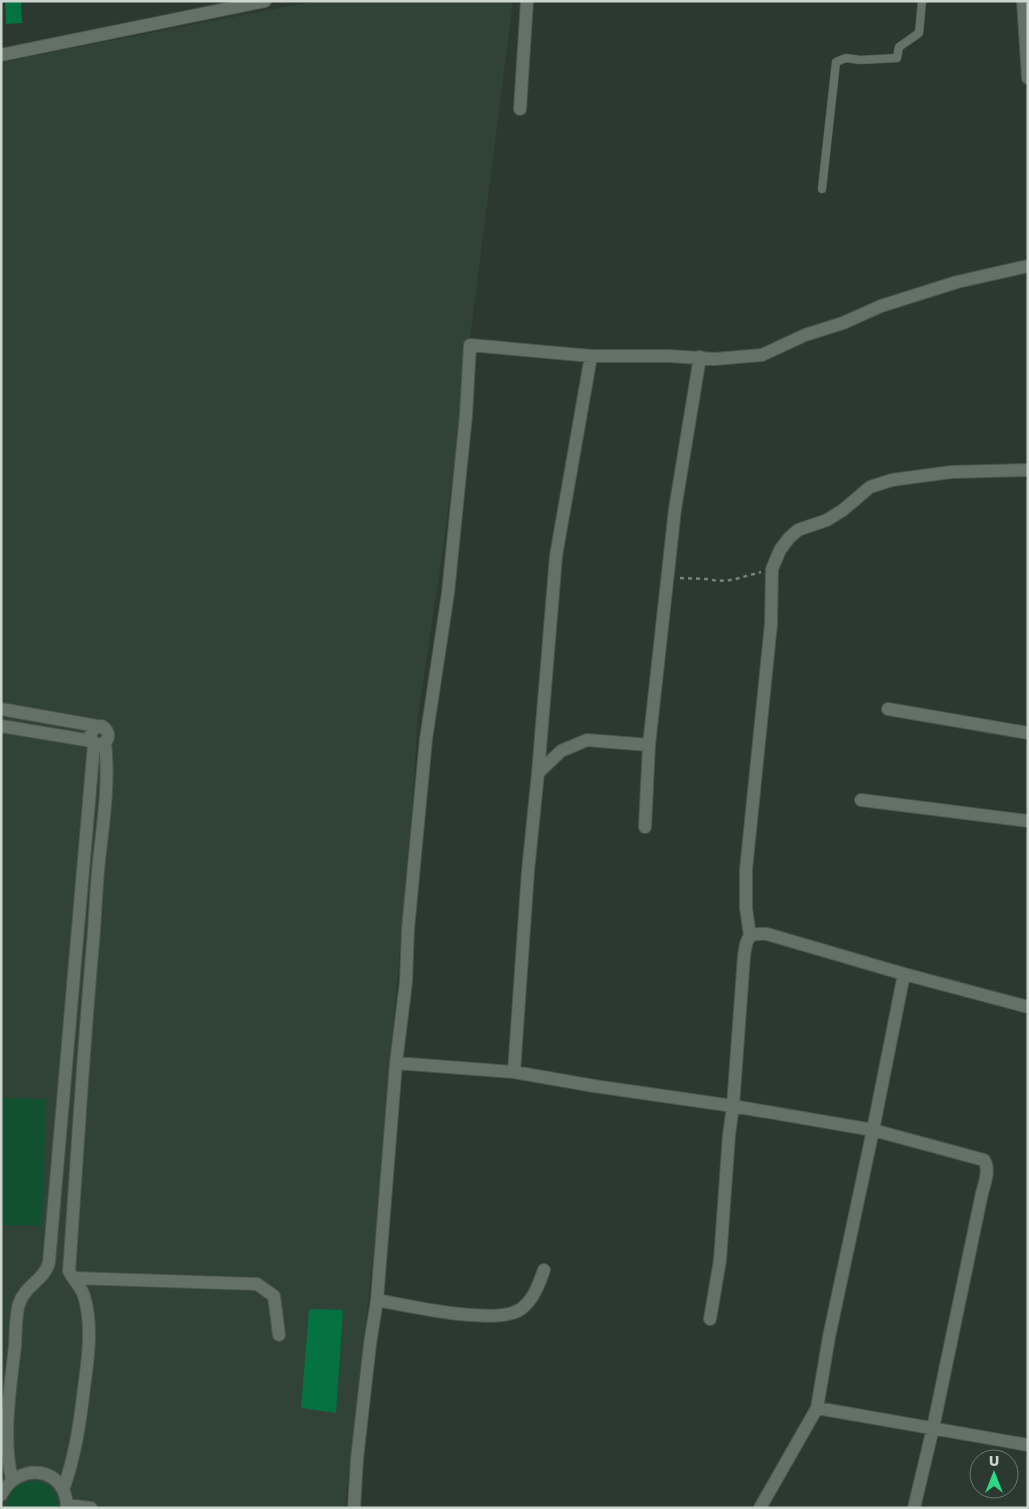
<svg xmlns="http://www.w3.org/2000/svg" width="1029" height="1509" viewBox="0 0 1029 1509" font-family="'Golos Text',sans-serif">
<rect width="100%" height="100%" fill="#2c3930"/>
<path fill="#304336" d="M316,1H513L443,549L418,716L412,808L374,1248L345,1508H1V62Z"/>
<path fill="#115130" d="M1,1098L46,1099L42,1226L1,1225Z
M35,1481C52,1484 56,1491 59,1508H8C7,1488 17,1483 35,1481Z"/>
<path fill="#057241" d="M5,1H21L22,23L6,24Z
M309,1309L343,1310L336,1413L301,1408Z"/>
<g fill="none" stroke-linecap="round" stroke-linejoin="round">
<g stroke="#4c564f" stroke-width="9">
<path id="service" d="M822,189L836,62L846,58L860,60L897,58L899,47L919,33L922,1"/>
</g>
<g stroke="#4c564f" stroke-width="14">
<path id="minor" d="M1023,1L1028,78
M1,55L265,1
M520,109L527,1
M1,709L97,726
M888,709L1028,733
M1,726L92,741L100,745C110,741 111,732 102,726L93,729L90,737L92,741
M538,773L556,556L591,356
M861,800L1028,821
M645,827L649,745
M750,936L746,908V870L771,624L772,569L780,550L789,538L798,530L827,520L843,510L870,487L892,480L951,472L1028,470
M396,1063L514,1072L594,1086L733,1106L744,956C747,937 747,933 767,934L904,974
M514,1072L528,871L538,773L561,751L587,740L649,745L675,509L700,357
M74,1278L257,1284L274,1296L279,1335
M377,1300C408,1306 497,1326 521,1309C534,1299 539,1284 544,1270
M710,1319L720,1260L729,1135L733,1106L873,1130L984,1160C990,1169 985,1183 982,1193L933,1428L914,1508
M817,1408L1028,1445
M12,1480C2,1437 10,1390 15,1346C16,1333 15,1317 19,1304C25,1285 45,1280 49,1262L94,744
M63,1490C75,1457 80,1423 84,1388C88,1358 93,1326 84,1296C81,1286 73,1280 69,1271C77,1161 83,1052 93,943C95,919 96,895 98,871C102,829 110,786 105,743
M1,1495C19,1460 67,1467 67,1508
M67,1505L91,1508
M354,1508L357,1459L370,1344L377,1300L396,1063L406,982L408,929L426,739L448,593L466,415L470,345L591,356H669L715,359L762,355L805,335L843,323L881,306L957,282L1028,266
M760,1508L817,1408L829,1337L873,1130L904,974L1028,1007"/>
</g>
<path stroke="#78837b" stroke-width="2.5" stroke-dasharray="4 4" stroke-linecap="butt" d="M680,578L707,579L718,581L732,580L761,572"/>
<use href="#service" stroke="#637167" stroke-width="8"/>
<use href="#minor" stroke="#637167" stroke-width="12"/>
</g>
<rect width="1029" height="1509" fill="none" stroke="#cdd5cf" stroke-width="5"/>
<g transform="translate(994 1474)"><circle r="24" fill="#2c3930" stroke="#6c7770"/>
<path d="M0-4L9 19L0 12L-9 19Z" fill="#2dd884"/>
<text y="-8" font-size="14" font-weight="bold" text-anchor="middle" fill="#cdd5cf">U</text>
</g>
</svg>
